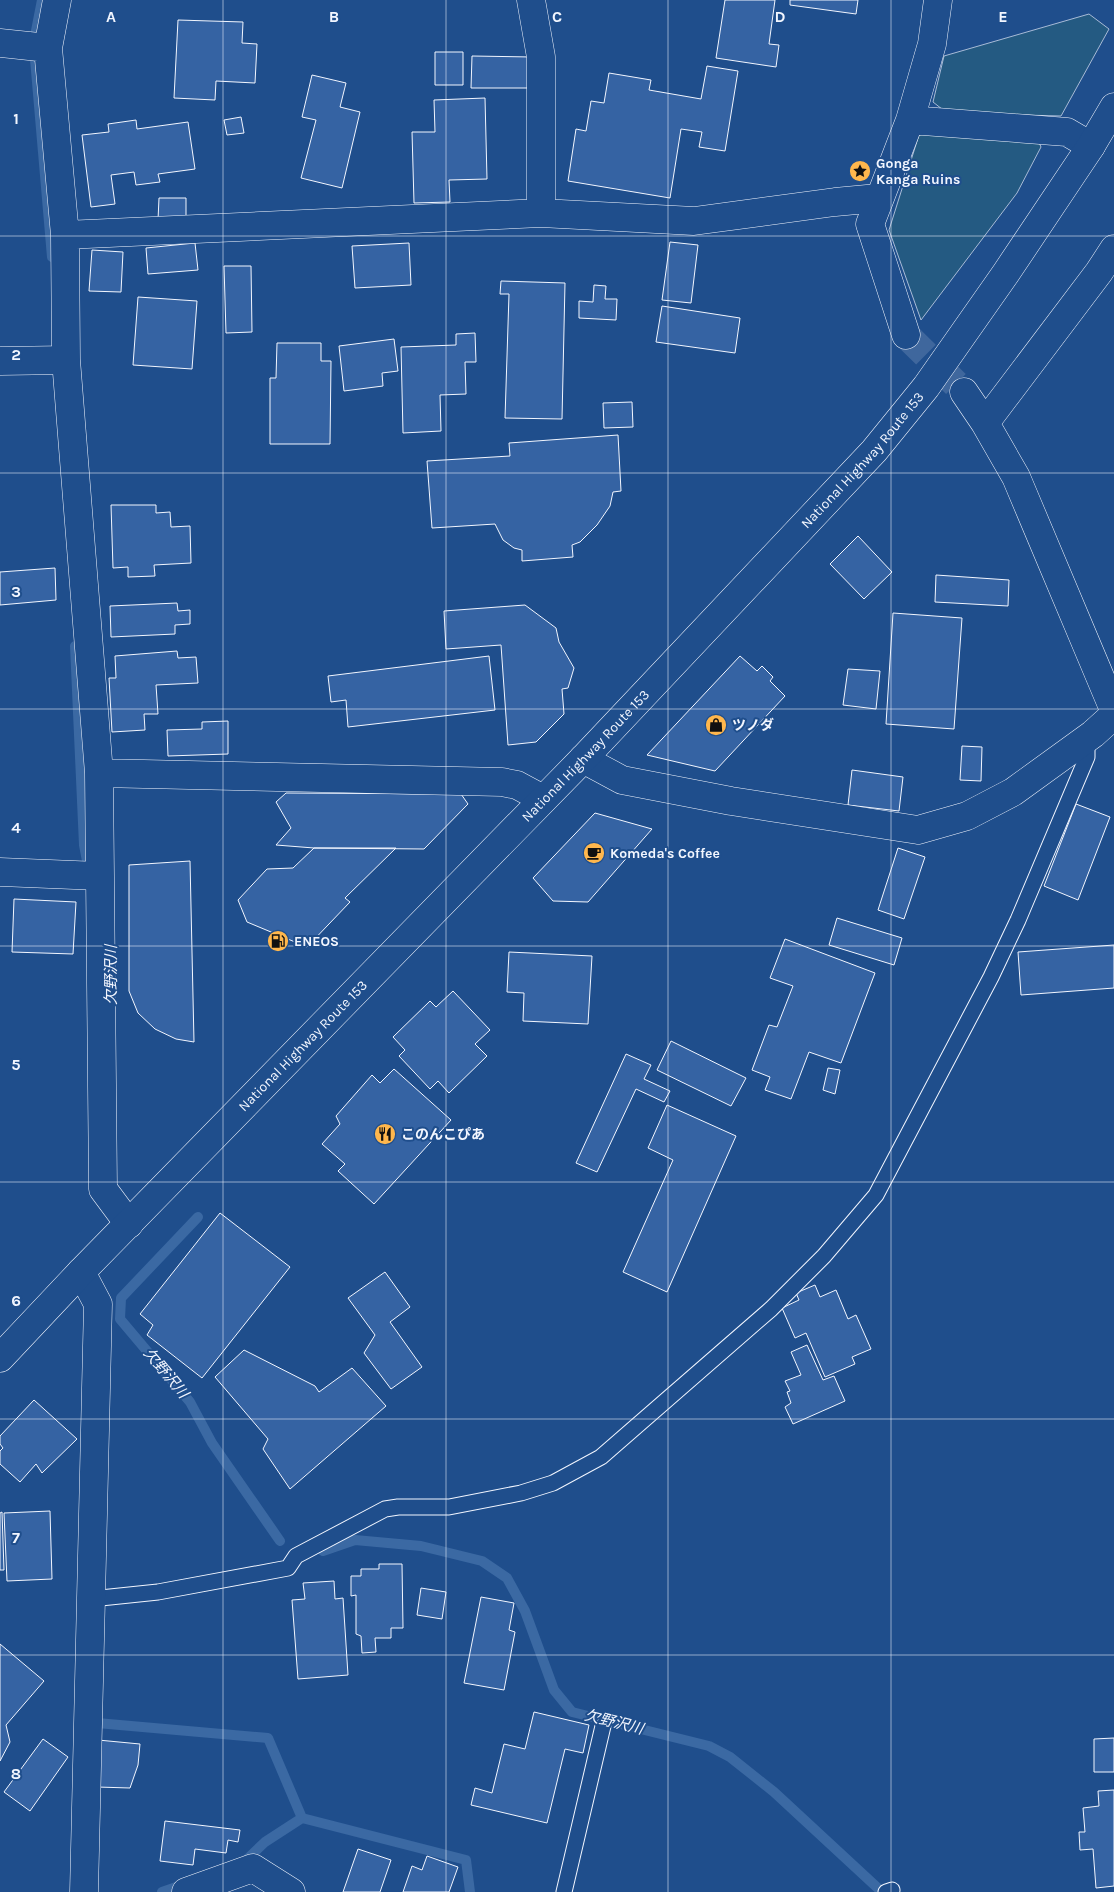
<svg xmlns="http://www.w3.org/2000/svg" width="1114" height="1892" viewBox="0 0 1114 1892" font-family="Karla,'Noto Sans JP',sans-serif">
<rect width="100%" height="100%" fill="#1f4e8c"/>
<path fill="#245a82" stroke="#a8bbd7" d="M1089,14L1109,29L1061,116L947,113L933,102L944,56Z
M932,132L1038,140L1041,147L1017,193L921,320L889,230L919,135Z"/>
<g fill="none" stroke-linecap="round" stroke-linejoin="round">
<path stroke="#3b69a3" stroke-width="10" d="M35,36L42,0
M35,59L52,257
M75,646L84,845L88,866
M198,1217L121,1298L120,1319L190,1402L212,1443L280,1541
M323,1551L355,1540L421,1546L482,1561L507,1578L525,1611L554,1690L572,1712L709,1746L730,1757L774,1792L882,1892
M97,1723L268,1738L302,1818L466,1860L470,1892
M243,1863L265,1842L302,1818
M162,1892L185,1884"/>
</g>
<path fill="#3563a3" stroke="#f2f6ff" d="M725,0H775L769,44L779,45L776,67L716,58Z
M790,0H858L856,14L790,5Z
M178,20L243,22L242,43L257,44L255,83L216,81L215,100L174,98Z
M435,52H463V85H435Z
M472,56L532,57V88H471Z
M707,66L738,71L725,151L699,147L702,132L681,129L670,198L568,181L576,129L586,131L591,101L604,103L609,73L651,80L649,90L701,99Z
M312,75L346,83L340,107L360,112L342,188L301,178L316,120L302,117Z
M485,98L487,179L449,180L450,202L414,203L412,132H435L434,100Z
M241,117L244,133L227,135L224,120Z
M136,120L137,129L188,122L195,169L158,174L160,182L136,185L134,172L111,175L115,204L91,207L82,135L109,132L108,124Z
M159,198H186V220H158Z
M670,242L698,245L691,303L662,300Z
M195,243L198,270L148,274L146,248Z
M409,243L411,285L355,288L352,246Z
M92,250L123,252L121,292L89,291Z
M224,266H251L252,332L226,333Z
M501,281L565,283L562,419L505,418L509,294H500Z
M594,285L606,286L605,299H617L616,320L579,318V301L593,302Z
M138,297L197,301L192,369L133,365Z
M662,306L740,318L735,353L656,342Z
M475,333L476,362H465L466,394L440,395L441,431L403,433L401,347L456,345V334Z
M394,339L398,371L382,373L383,386L344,391L339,346Z
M277,343H321V361H331L330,444H270V378H276Z
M632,402L633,427L604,428L603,403Z
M618,435L621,491L613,492L610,506L597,525L580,542L572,545L573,557L522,561V550L514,548L503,540L495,524L432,528L427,461L510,456L509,443Z
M111,505H156V513L170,512L171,527L190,526L191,563L154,565L155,576L128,577V567L113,568Z
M858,536L892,572L864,599L830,564Z
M55,568L56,600L0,605V572Z
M936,575L1009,580L1008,606L935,602Z
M177,603L178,611L190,610V624L175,625V634L111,637L110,606Z
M525,605L556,628L559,642L574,668L568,688L562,689L564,714L536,742L508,745L501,645L446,649L444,611Z
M893,613L962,618L954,729L886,724Z
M177,651L178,658L196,657L198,683L156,685L158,714H144L145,730L112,732L109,678H116L115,656Z
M489,656L495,710L348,727L346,700L331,702L328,676Z
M740,656L757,671L762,666L773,677L770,681L785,696L715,771L647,755Z
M848,669L880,671L876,709L843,705Z
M228,721V754L168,756L167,730L202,729V722Z
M962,746L982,747L981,781L960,780Z
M852,770L903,777L899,811L848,805Z
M286,793L461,794L468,804L424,849L314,848L276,845L291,828L276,802Z
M1076,804L1110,817L1078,900L1044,886Z
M595,813L652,829L588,902L553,901L533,878Z
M314,848H396L345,898L350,902L307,947L247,922L238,900L267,869L293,868Z
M898,848L925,857L904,919L878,910Z
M190,861L194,1042L176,1039L155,1029L138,1013L129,991V865Z
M14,899L76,902L73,954L12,952Z
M837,918L902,938L894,965L829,945Z
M785,939L875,973L841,1063L809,1052L791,1099L765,1090L770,1077L752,1070L769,1025L777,1027L793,986L770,978Z
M1114,945V988L1021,995L1018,952Z
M509,952L592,956L588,1024L523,1021L524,993L507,992Z
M453,991L490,1030L475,1044L487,1056L449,1093L438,1081L430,1089L399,1056L405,1050L393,1037L430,1001L436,1007Z
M671,1041L746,1078L731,1106L657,1070Z
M626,1054L651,1065L644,1079L670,1091L664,1102L636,1089L597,1172L576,1163Z
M828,1068L840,1070L835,1094L823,1090Z
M394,1069L451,1120L374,1204L338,1171L345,1164L322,1144L340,1124L336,1116L372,1075L380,1083Z
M667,1105L736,1136L667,1292L623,1272L673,1160L648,1148Z
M220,1213L290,1267L202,1378L147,1335L153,1325L140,1314Z
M385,1272L410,1307L390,1322L422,1367L391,1389L364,1353L375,1335L348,1298Z
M815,1285L820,1297L836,1290L848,1319L856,1315L871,1349L852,1357L855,1364L825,1377L806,1333L795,1338L782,1308L799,1300L796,1293Z
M807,1345L823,1380L834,1376L845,1401L793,1424L785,1407L791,1403L787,1392L790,1391L785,1381L801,1375L791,1352Z
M244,1350L315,1386L319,1392L352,1368L386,1406L290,1489L263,1449L268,1439L215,1377Z
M34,1400L77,1439L42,1473L36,1464L20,1482L0,1464V1451L3,1448L0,1444V1436Z
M50,1511L52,1579L7,1581L4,1513Z
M2,1512L4,1570H0V1513Z
M379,1564H402L403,1628H391V1638H375L376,1652L362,1653L361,1636L356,1634V1595L351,1596V1576H361V1569H379Z
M334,1581L335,1599L343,1598L348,1675L298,1679L292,1600L305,1599L303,1583Z
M421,1588L446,1592L442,1619L417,1615Z
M481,1597L514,1603L509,1630L515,1632L504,1690L464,1683Z
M0,1644L44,1681L6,1725L10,1742L0,1761Z
M534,1712L589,1725L583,1753L565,1749L547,1823L471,1805L475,1788L492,1793L504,1744L525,1749Z
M1114,1738V1772H1094V1739Z
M43,1739L68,1757L30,1811L4,1792Z
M98,1740L140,1744L138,1765L130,1788L97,1787Z
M1114,1790V1886L1096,1888L1093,1849L1080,1850L1079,1832H1085L1083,1808L1099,1806L1098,1791Z
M165,1821L240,1830L238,1842L228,1840L226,1853L195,1849L193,1865L160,1861Z
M358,1849L391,1860L380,1892H343Z
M427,1856L458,1867L449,1892H403L412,1866L422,1870Z"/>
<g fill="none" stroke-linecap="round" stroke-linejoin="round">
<path stroke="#3f679d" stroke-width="28" stroke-dasharray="28 14" stroke-linecap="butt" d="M906,335L964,392"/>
<g stroke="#f2f6ff" stroke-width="17">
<path id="lane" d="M91,1599L158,1592L288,1568L296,1556L385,1509L398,1507H449L521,1493L553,1483L601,1457L771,1309L824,1256L876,1195L991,977L1018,920L1087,757V748L1085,740
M564,1892L603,1726
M886,1892L892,1890"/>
</g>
<g stroke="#f2f6ff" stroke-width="29">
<path id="street" d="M57,0L48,48L65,235L66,360L99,773L103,1189L129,1224
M531,0L541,57V213
M0,43L48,48
M910,120L1067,132L1091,146
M65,235L541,213L694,221L835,202L878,198
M906,335L870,224L910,120L932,44L938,0
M0,361L66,360
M964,392L985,423L1016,477L1114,710
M985,423L1099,272L1114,249
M583,759L622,780L731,801L918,830L967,816L1013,792L1093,734L1114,715
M99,773L502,782L517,785L543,799
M0,872L99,876
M81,1272L98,1304L84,1892
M186,1892L253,1868L291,1892"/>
</g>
<g stroke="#f2f6ff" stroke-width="29">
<g id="highway">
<path id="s1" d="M0,1358L81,1272L583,759L874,451L926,387L1006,273L1091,146L1114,107"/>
</g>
</g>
<use href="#lane" stroke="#1f4e8c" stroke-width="15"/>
<use href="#street" stroke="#1f4e8c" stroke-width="28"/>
<use href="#highway" stroke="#1f4e8c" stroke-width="28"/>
</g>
<path fill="none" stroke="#f2f6ff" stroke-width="1" stroke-opacity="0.55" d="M223,0V1892M446,0V1892M668,0V1892M891,0V1892M0,236H1114M0,473H1114M0,709H1114M0,946H1114M0,1182H1114M0,1419H1114M0,1655H1114"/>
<defs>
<g id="sight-disc" transform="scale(1.125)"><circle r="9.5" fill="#ffb74d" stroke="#1f4e8c"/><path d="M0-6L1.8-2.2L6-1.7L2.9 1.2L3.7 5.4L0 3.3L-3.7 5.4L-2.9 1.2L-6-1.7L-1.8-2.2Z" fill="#111"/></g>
<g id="shop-disc" transform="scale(1.125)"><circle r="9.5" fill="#ffb74d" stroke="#1f4e8c"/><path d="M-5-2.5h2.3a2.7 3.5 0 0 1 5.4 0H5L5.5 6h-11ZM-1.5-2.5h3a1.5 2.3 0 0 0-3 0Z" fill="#111"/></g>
<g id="cafe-disc" transform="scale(1.125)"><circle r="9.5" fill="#ffb74d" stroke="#1f4e8c"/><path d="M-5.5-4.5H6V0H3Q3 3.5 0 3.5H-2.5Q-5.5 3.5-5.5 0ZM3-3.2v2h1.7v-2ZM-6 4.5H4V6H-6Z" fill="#111"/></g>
<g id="fuel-disc" transform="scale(1.125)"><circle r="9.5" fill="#ffb74d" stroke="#1f4e8c"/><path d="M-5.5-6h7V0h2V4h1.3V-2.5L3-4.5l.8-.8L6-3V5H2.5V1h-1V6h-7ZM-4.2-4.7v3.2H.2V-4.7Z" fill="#111"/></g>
<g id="restaurant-disc" transform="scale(1.125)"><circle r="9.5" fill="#ffb74d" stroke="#1f4e8c"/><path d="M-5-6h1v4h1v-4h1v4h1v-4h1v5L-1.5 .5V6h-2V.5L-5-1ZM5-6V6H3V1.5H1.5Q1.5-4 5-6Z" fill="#111"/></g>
</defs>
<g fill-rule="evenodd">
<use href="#sight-disc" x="860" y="171"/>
<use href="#shop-disc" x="716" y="725"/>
<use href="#cafe-disc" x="594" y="853"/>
<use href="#fuel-disc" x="278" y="941"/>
<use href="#restaurant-disc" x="385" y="1134"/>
</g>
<g text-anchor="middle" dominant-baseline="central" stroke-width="4" stroke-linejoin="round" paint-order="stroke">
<g font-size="14" font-weight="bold" fill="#f2f6ff" stroke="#1f4e8c" text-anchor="start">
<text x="876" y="163">Gonga<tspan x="876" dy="16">Kanga Ruins</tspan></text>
<text x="732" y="725">ツノダ</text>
<text x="610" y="853">Komeda's Coffee</text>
<text x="294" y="941">ENEOS</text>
<text x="401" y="1134">このんこぴあ</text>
</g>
<g font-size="14" fill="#f2f6ff" stroke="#1f4e8c">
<text stroke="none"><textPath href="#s1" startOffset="1245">National Highway Route 153</textPath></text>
<text stroke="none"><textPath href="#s1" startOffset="840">National Highway Route 153</textPath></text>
<text stroke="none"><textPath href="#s1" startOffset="435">National Highway Route 153</textPath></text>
</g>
<g font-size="15" font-style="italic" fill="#f2f6ff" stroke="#1f4e8c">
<text transform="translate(111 975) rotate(-90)">欠野沢川</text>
<text transform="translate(166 1373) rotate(50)">欠野沢川</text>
<text transform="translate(614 1722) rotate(14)">欠野沢川</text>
</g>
</g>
<g font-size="16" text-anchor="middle" font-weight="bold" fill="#f2f6ff" stroke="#1f4e8c" stroke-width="4" stroke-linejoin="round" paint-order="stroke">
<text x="111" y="22">A</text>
<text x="334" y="22">B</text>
<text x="557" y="22">C</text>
<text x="780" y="22">D</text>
<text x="1003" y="22">E</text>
<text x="16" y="124">1</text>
<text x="16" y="360">2</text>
<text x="16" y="597">3</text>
<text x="16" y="833">4</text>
<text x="16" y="1070">5</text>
<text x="16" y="1306">6</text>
<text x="16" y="1543">7</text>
<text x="16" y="1779">8</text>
</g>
</svg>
